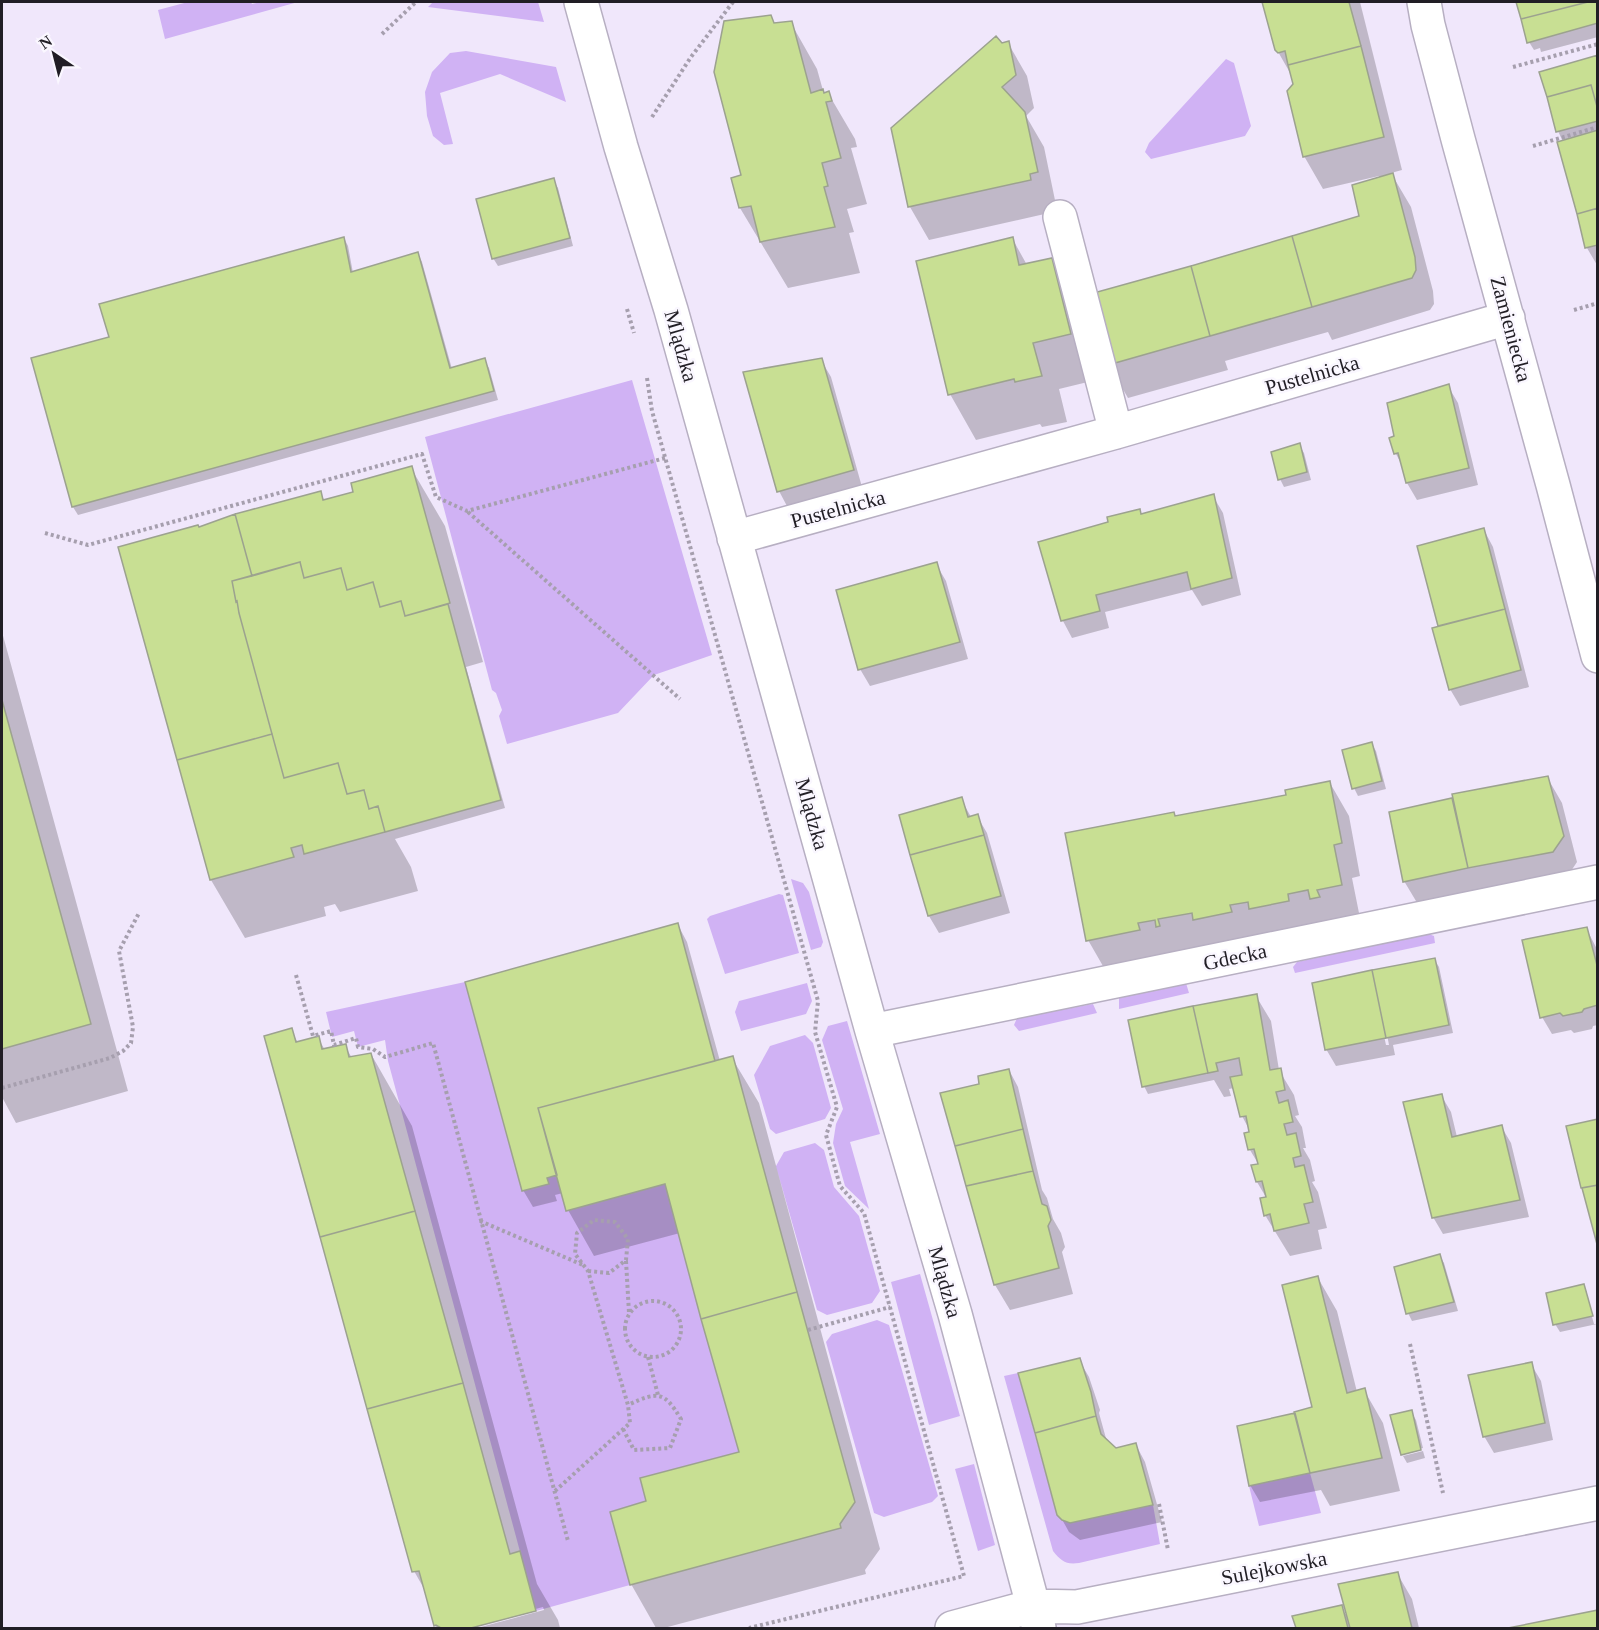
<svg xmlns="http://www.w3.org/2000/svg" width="1599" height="1630" viewBox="0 0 1599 1630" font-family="'Times New Roman',serif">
<rect width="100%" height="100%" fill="#f0e7fb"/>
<path fill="#d0b2f4" d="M188,2H251L252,4L261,2H298L165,39L158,10Z
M433,2H538L544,22L428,7Z
M466,51L556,67L566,102L500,74L440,93L453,144L444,145L433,136L427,116L425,92L432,72L450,53Z
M1226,59L1234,63L1251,126L1245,136L1151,159L1145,152L1149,143Z
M632,380L712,655L654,675L618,713L507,744L499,716L502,710L496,693L492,690L425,437Z
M791,879L803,883L809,892L823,942L821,947L811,950Z
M779,894L783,895L799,953L725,974L707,919L710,916Z
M1426,933L1434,936L1435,943L1295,973L1293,967L1297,962Z
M465,982L522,1191L548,1184L547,1178L557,1175L567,1211L665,1184L739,1452L640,1478L646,1501L610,1512L630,1585L536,1611L388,1061L385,1040L358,1047L354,1031L332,1037L326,1012Z
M807,983L812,1001L806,1014L741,1031L735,1012L739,1001Z
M1186,983L1189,993L1119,1009V998Z
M1093,1004L1097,1013L1019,1031L1014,1025L1017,1018Z
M847,1021L880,1134L850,1142L869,1209L845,1186L833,1143L836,1124L843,1109L822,1040L828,1026Z
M805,1035L813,1043L831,1108L825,1119L776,1134L770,1129L754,1075L770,1046Z
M815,1143L824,1150L834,1187L859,1216L880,1291L872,1303L827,1315L817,1310L776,1166L784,1152Z
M920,1274L960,1416L929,1425L891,1282Z
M877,1320L889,1325L938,1496L932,1502L884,1517L874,1513L826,1342L832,1334Z
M1018,1373L1057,1515L1062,1520L1070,1523L1153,1505L1160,1544L1079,1563C1066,1565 1061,1561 1053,1551L1004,1376Z
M974,1464L995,1545L978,1551L955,1469Z
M1310,1473L1321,1513L1259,1526L1249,1486Z"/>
<path fill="#0003" fill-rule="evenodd" d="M1264,2H1360L1402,170L1391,173L1411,207L1433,291L1434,304L1430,310L1332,340L1328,332L1225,361L1228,370L1128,398L1109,365L1361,217L1380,178L1379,176L1323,189L1304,156L1293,78L1277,50Z
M1518,2H1598V37L1541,52L1540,48L1534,50L1529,42Z
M771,17L775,25L791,23L817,69L824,94L828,93L855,139L857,147L851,148L867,204L847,209L854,232L849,233L860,273L788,288L740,208L743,176Z
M1008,43L1027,76L1034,108L1026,116L1044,147L1056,205L1049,213L929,240L910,207L1002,44Z
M1598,57V264L1597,265L1587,248L1563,142L1558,131Z
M553,180L558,188L573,246L498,266L493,258Z
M344,238L348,246L353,273L418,254L422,262L452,369L484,360L489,368L498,400L78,515L73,507L33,360L111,338Z
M1012,238L1027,265L1051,260L1077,305L1096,380L1059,389L1067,422L1042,427L1040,424L976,440L950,394Z
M821,360L831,377L862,487L788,508L779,491Z
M1448,386L1458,403L1478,485L1417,500L1407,483L1403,467L1396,454L1391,439L1396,437Z
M1299,445L1304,453L1311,480L1284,487L1280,479Z
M411,468L445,526L483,662L466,667L505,808L395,839L411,867L418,891L340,912L335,904L324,907L326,916L245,938L211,880L199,529L320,493L325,501L355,493Z
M1213,496L1223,513L1241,595L1202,606L1192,590L1105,612L1109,628L1072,638L1063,621L1040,543Z
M1484,530L1493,547L1529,687L1460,706L1450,689L1440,627L1419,547Z
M936,564L946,581L968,659L870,686L860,669Z
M2,632L128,1091L16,1123L2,1097Z
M1371,743L1376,751L1386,789L1358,796L1354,788Z
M1547,777L1562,803L1577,862L1567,877L1419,906L1404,881L1390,813Z
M1330,783L1349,816L1360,876L1352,878L1360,918L1107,973L1088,940L1176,817L1287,796Z
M961,799L971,817L977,816L987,833L1010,913L939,933L929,916Z
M678,925L687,942L720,1061L732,1058L759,1103L880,1549L865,1570L866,1574L664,1628H656L631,1584L648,1502L740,1453L680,1233L594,1256L568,1210L563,1193L555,1195L557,1201L533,1207L523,1190Z
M1586,928L1598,951V1025L1593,1026L1592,1029L1574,1033L1571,1030L1552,1034L1542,1017Z
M1434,959L1439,967L1453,1033L1393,1045L1395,1055L1336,1066L1326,1049L1313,984ZM1374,988H1378L1389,1045H1386Z
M1256,996L1271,1021L1279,1070L1294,1095L1299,1115L1295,1116L1302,1127L1306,1148H1303L1310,1160L1315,1181L1312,1182L1318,1192L1327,1228L1318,1230L1322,1249L1290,1256L1265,1215L1267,1199L1257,1182L1259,1165L1250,1150L1251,1133L1242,1116L1234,1088L1229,1089L1231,1096L1224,1097L1214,1080L1148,1094L1144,1086Z
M291,1030L298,1043L318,1038L325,1050L345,1046L352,1058L371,1054L412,1126L537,1584L558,1620L560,1628H477L544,1610L543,1607L466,1628H437L435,1626L427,1594L414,1571Z
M1009,1070L1018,1087L1042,1190L1047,1198L1053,1219L1061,1233L1065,1247L1062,1252L1073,1294L1010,1310L995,1285L981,1085Z
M1441,1095L1451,1112L1457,1137L1501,1126L1511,1143L1529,1217L1443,1234L1433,1217Z
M1439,1255L1444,1263L1458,1311L1412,1321L1408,1313Z
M1318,1278L1337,1311L1357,1392L1364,1390L1383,1423L1400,1491L1330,1506L1321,1490L1260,1502L1250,1485L1294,1415L1314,1408Z
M1583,1286L1587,1292H1585L1594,1324H1597L1560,1332L1555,1324Z
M1079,1360L1089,1377L1100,1410L1099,1413L1107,1442L1115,1450L1136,1445L1145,1462L1162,1522L1080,1540L1069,1532L1059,1514Z
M1531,1364L1541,1381L1553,1440L1494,1453L1484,1436Z
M1411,1412L1416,1420L1423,1448L1402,1453Z
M1423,1451L1425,1458L1407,1463L1403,1456Z
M1397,1573L1412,1599L1419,1628H1297L1294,1617L1341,1607L1347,1616Z
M1598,1612V1628H1516Z"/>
<path fill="#c8df93" stroke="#9ca28f" stroke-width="1.5" d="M1262,2H1349L1361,46L1288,65L1285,51L1278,53L1275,50Z
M1516,2H1588L1521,19Z
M1588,2H1598V23L1527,43L1521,19Z
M771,15L774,23L792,21L811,93L823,89L824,93L829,91L832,101L826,102L841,158L822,163L828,186L824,187L835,227L760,242L751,206L739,208L731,178L741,175L714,72L724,21Z
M996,36L1002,43L1009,41L1016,75L1002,87L1025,112L1038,172L1030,174L1031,180L908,207L891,128Z
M1361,46L1384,137L1303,157L1287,91L1293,84L1288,65Z
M1598,55V110L1591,85L1547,97L1539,72Z
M1591,85L1598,110V121L1556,132L1547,97Z
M1598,130V208L1577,214L1557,142Z
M1393,173L1415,257L1416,270L1412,278L1312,307L1292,236L1359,216L1352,185Z
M554,178L570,238L492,259L476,199Z
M1598,208V245L1585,248L1577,214Z
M1292,236L1312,307L1210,336L1191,266Z
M344,237L351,272L418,252L450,368L485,358L494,391L72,507L31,358L109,337L99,304Z
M1013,237L1019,265L1052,258L1071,334L1033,343L1042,376L1015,382L1014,379L948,395L916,261Z
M1191,266L1210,336L1108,365L1090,294Z
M822,358L854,470L777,492L743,372Z
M1449,384L1469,468L1406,483L1398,453L1394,454L1389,438L1394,436L1387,403Z
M1300,443L1307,472L1278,480L1271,452Z
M412,466L450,603L405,616L401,601L380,607L373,582L347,590L341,568L304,578L300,562L252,576L235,514L321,491L323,500L353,492L351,483Z
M1214,494L1232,578L1191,589L1187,572L1096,595L1100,611L1061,621L1038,542L1108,522L1107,517L1140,509L1141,514Z
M235,514L252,576L232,581L236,602L237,601L239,613L272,734L177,760L118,547L198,525L199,527Z
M1484,528L1505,609L1438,626L1417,546Z
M300,562L304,578L341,568L347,590L373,582L380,607L401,601L405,616L448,604L501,800L385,832L378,806L369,809L364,790L347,794L338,763L284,778L239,613L237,601L236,602L232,581Z
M937,562L960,642L858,670L836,590Z
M1505,609L1521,670L1449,690L1432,628Z
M2,700L91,1024L2,1049Z
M272,734L284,778L338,763L347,794L364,790L369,809L378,806L385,832L304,854L302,845L291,848L294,857L210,880L177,760Z
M1372,742L1382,781L1352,789L1342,750Z
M1548,776L1564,836L1553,852L1468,868L1452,794Z
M1330,781L1342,843L1334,845L1342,885L1317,890L1320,897L1310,899L1308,890L1288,894L1289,901L1249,909L1248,902L1230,905L1232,912L1193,920L1192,913L1158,919L1160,926L1156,927L1155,920L1138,923L1140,930L1086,941L1065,833L1174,812L1175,816L1286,795L1285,790Z
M962,797L968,817L978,814L984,835L910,855L899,815Z
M1452,798L1468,868L1403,882L1389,812Z
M984,835L1001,896L928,916L910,855Z
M678,923L715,1061L538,1108L557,1175L547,1178L549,1184L522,1191L465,982Z
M1587,927L1598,969V1005L1584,1009L1582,1012L1563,1016L1560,1013L1540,1018L1522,940Z
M1435,958L1449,1025L1386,1038L1372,970Z
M1372,970L1386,1038L1325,1050L1312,983Z
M1257,994L1270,1070L1281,1068L1285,1090L1276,1092L1279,1103L1288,1100L1293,1122L1284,1124L1287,1135L1296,1133L1301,1156L1293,1158L1295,1167L1304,1165L1313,1202L1304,1204L1309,1223L1274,1231L1270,1214L1264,1216L1260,1198L1266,1197L1262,1181L1256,1182L1251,1165L1258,1164L1254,1149L1248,1150L1244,1133L1249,1132L1246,1116L1240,1117L1230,1077L1242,1075L1239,1058L1216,1063L1218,1071L1208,1073L1193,1006Z
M1193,1006L1208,1073L1142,1087L1128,1020Z
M292,1028L296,1042L319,1036L322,1049L346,1044L349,1057L371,1053L415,1211L320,1237L264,1036Z
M733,1056L797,1292L701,1319L665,1184L566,1211L538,1108Z
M1009,1069L1023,1129L955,1146L940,1093L979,1084L978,1076Z
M1442,1094L1452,1137L1502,1125L1520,1200L1432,1218L1403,1102Z
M1598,1119V1185L1581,1188L1566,1126Z
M1023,1129L1033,1171L966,1186L955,1146Z
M1033,1171L1042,1204L1047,1206L1051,1220L1048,1226L1059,1268L994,1285L966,1186Z
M1598,1185V1248L1582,1188Z
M415,1211L463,1383L367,1409L320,1237Z
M1440,1254L1454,1302L1406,1314L1394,1267Z
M1318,1276L1347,1393L1365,1388L1382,1458L1310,1473L1294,1412L1312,1407L1282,1285Z
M1584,1284L1593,1316L1553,1325L1546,1293Z
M797,1292L855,1502L840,1524L841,1528L630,1585L610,1512L646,1501L640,1478L739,1452L701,1319Z
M1080,1358L1091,1392L1096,1416L1035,1433L1018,1373Z
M1532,1362L1545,1423L1483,1437L1468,1375Z
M463,1383L510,1554L520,1551L536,1611L471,1628H441L436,1625L434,1626L419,1571L412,1572L367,1409Z
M1412,1410L1421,1450L1401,1455L1390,1415Z
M1295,1413L1310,1473L1249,1486L1237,1426Z
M1096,1416L1101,1434L1116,1448L1136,1443L1153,1505L1070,1523L1062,1520L1057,1515L1035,1433Z
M1398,1572L1412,1628H1350L1338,1584Z
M1342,1605L1348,1628H1296L1292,1616Z
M1598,1610V1628H1508Z"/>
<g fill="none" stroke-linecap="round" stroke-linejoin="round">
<g stroke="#b7afc2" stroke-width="36">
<path id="minor" d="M581,2L621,147L671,310L872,1031L955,1314L1039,1628
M1424,2L1428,25L1458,139L1553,485L1598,656
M1060,217L1116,432
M734,538L1116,432L1508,318
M872,1031L1598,882
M952,1628L1033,1606L1077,1607L1598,1503"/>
</g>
<path stroke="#a69fae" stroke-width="4" stroke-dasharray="3 3" stroke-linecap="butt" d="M382,34L416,2
M1513,67L1598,44
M652,117L691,57L733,2
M1533,146L1598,127
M627,309L634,333
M1574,310L1598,303
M647,378L652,411L818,1001L815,1032L837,1107L826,1135L840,1186L864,1213L964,1576L749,1628
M468,512L680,699
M45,533L88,545L422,454L436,497L467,511L665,458
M296,975L313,1036L331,1031L334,1045L356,1038L358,1047L373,1049L385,1057L433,1043L568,1541
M2,1088L110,1058L123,1051L131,1043L133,1027L119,951L139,913
M480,1221L583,1265
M626,1261L629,1313
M625 1329a28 28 0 1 1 56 0a28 28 0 1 1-56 0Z
M808,1330L890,1307
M1410,1344L1443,1493
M648,1357L658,1395
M623,1429L634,1450L670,1448L681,1419C664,1391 658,1391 628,1405
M555,1491L630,1423L628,1405L588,1271L575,1254L577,1233L594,1220L615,1222L628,1239L626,1260L609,1273L588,1271
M1159,1504L1168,1550"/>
<use href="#minor" stroke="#fff" stroke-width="33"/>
</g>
<g text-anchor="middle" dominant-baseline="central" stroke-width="5" stroke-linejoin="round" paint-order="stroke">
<g font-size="21" fill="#211e25" stroke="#faf7ff">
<text transform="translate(1511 329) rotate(75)">Zamieniecka</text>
<text transform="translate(681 346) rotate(74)">Mlądzka</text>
<text transform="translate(1312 375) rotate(-16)">Pustelnicka</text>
<text transform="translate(838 509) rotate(-15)">Pustelnicka</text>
<text transform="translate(812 814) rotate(74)">Mlądzka</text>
<text transform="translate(1235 957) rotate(-12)">Gdecka</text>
<text transform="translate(945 1282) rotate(74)">Mlądzka</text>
<text transform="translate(1274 1568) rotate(-11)">Sulejkowska</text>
</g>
</g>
<rect width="1599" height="1630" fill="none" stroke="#211e25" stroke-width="6"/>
<g transform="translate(54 54) rotate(325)" stroke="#faf7ff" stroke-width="4.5" paint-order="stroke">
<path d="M0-4.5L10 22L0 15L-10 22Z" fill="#211e25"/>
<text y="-9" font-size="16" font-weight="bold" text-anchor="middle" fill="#211e25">N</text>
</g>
</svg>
